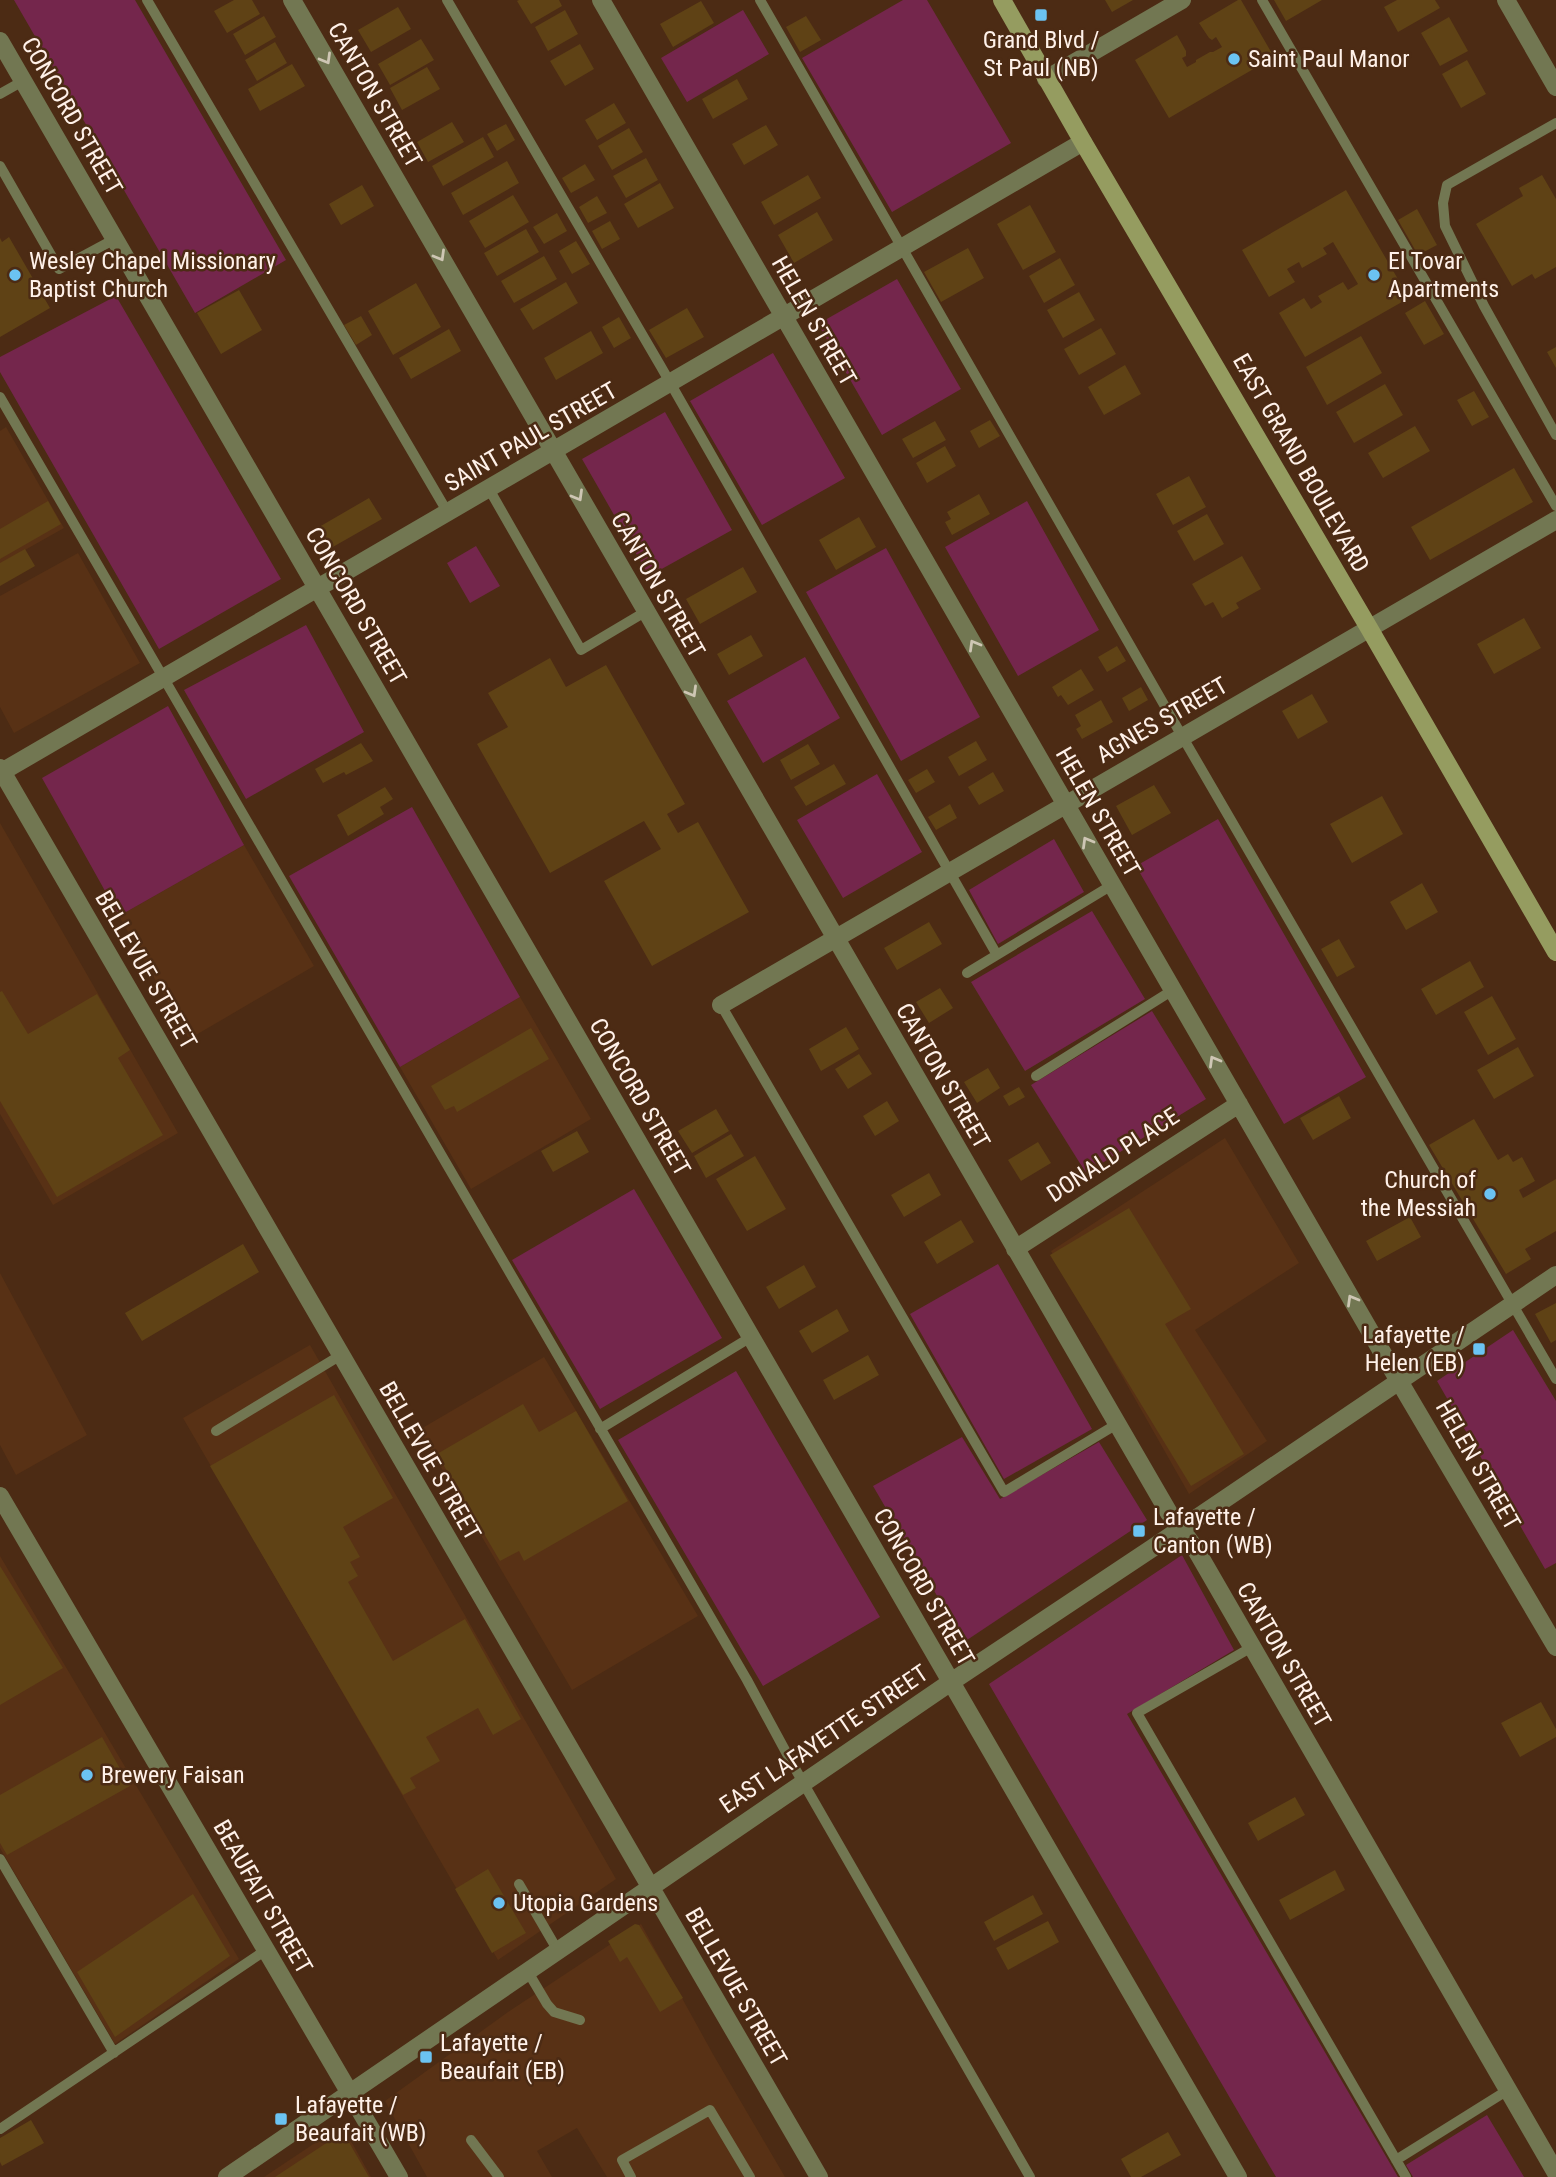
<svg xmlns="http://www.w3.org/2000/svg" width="1556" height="2177" viewBox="0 0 1556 2177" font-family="'Roboto Condensed',sans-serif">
<rect width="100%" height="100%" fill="#4c2b14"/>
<path fill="#583115" d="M6,427L64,528L0,564V431Z
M78,553L140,663L14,733L0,707V596Z
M0,823L178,1133L53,1205L0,1114Z
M244,845L314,966L189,1039L119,916Z
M520,997L591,1119L471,1189L400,1067Z
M1225,1138L1299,1263L1195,1330L1267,1441L1189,1494L1051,1251Z
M0,1273L87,1435L16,1475L0,1445Z
M310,1345L616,1879L498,1960L183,1418Z
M544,1357L698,1616L572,1690L419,1430Z
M0,1556L239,1959L115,2044L0,1848Z
M641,1924L714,2056L785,2177H607L577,2128L537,2151L552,2177H427L385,2101L508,2012Z
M342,2125L371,2177H264Z"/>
<path fill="#74264c" d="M14,0H135L286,260L195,313Z
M903,0H927L1011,143L892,212L802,58Z
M743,10L769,54L687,102L661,58Z
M897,279L961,389L882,435L818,324Z
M116,296L281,579L159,649L0,372V357Z
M773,353L845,478L762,525L690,401Z
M665,412L732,530L649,576L582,459Z
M1027,501L1099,630L1018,676L945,547Z
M476,546L500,586L470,603L447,563Z
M886,548L980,717L901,761L806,592Z
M306,625L364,732L246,799L184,690Z
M805,657L840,718L763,763L727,701Z
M168,706L244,845L119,916L42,778Z
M877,774L922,852L843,898L797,820Z
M412,807L520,997L400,1067L289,876Z
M1218,819L1366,1077L1284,1124L1136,866Z
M1054,839L1084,892L998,944L969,890Z
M1092,911L1145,999L1025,1071L971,982Z
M1152,1011L1206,1099L1086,1173L1031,1085Z
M634,1189L722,1338L600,1409L512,1260Z
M998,1264L1092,1429L1004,1479L910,1314Z
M1513,1330L1556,1401V1563L1545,1569L1437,1381Z
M736,1371L880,1617L763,1686L618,1440Z
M962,1437L1000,1499L1099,1442L1147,1520L964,1642L873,1486Z
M1182,1555L1234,1650L1127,1714L1398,2177H1276L989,1684Z
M1487,2115L1524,2177H1413L1406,2165Z"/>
<path fill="#5f4215" d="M234,0H252L260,14L227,33L214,11Z
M519,0H559L562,6L531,24L517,1Z
M1105,0H1133L1112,12Z
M1238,0H1241L1274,57L1169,118L1135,60L1177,35L1186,51V56L1182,58L1187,67L1196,62V60L1210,52H1213L1222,47L1216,37L1212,40L1209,38L1199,23Z
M1274,0H1322L1286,21Z
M1397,0H1435L1440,8L1398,32L1384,7Z
M701,1L714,23L673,47L660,24Z
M398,7L411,29L371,52L358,30Z
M565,10L578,34L548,51L535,27Z
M264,16L276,37L245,55L233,34Z
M806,16L821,40L800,52L786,27Z
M1449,17L1468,51L1440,66L1421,33Z
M421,39L434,60L390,85L378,64Z
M275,42L287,63L257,81L245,60Z
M580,44L594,69L565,86L550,61Z
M1467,60L1486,94L1461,108L1442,74Z
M292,64L305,86L260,111L248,89Z
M427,67L440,89L402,110L390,88Z
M737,79L748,99L713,119L702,99Z
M614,103L626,123L597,140L585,120Z
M452,122L464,142L428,162L417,142Z
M506,124L515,140L497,151L487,134Z
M766,125L778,145L744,165L732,144Z
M629,128L643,152L612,170L598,146Z
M483,137L494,157L443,186L432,166Z
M646,158L658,180L626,198L613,176Z
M507,161L519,183L463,215L451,193Z
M585,164L595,180L571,193L562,178Z
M808,175L821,198L774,225L761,202Z
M1542,175L1556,199V267L1535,279L1532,274L1512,286L1476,224L1523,196L1519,188Z
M660,183L674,208L638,228L624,204Z
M362,185L374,206L341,225L329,204Z
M1346,190L1409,298L1305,357L1279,313L1304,298L1311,309L1322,302L1318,296L1343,282L1348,290L1358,284L1333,242L1323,248L1327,254L1302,268L1299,262L1287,269L1295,282L1269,297L1242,250Z
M513,195L529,222L485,248L469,221Z
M597,196L607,213L588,223L579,207Z
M1030,205L1056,252L1023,270L997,224Z
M1417,209L1437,245L1418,255L1398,220Z
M817,212L833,240L794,263L778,235Z
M557,213L567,231L544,244L533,227Z
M610,221L620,239L602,249L592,231Z
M526,229L539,252L497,276L484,253Z
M9,237L50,308L0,337V238L2,242Z
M576,241L590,264L572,274L559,251Z
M968,248L984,278L941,302L924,272Z
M544,256L557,279L514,303L501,281Z
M1060,258L1075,285L1044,303L1029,276Z
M566,282L578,303L533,330L520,309Z
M416,283L441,327L393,355L368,311Z
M239,290L262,330L221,354L197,313Z
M1079,292L1095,320L1063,338L1047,310Z
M1425,301L1444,334L1424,345L1405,313Z
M687,308L704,337L666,358L649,330Z
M361,316L372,335L356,345L344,325Z
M619,317L631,338L614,348L602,327Z
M1101,328L1116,354L1079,375L1064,349Z
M449,329L461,351L411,379L399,358Z
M591,331L603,353L556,380L544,358Z
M1361,336L1382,373L1327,405L1306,367Z
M1556,347V368L1547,352Z
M1125,365L1141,394L1104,415L1088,387Z
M1385,384L1403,415L1354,443L1336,412Z
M1474,391L1489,417L1472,426L1457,400Z
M990,420L1000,436L979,448L970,431Z
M935,421L946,440L913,458L902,439Z
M1415,426L1430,451L1383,478L1368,453Z
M945,446L956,466L927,483L916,463Z
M1514,468L1533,502L1430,560L1411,527Z
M1189,476L1206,507L1173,525L1156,494Z
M979,494L990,514L952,535L945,522L951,519L947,512Z
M369,498L382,519L331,548L319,527Z
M48,501L61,524L0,559V529Z
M1207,514L1224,544L1194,561L1177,531Z
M859,517L876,547L836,570L819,540Z
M25,549L35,566L0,586V563Z
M1242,556L1261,589L1236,603L1239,608L1222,618L1213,602L1205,606L1192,584Z
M743,567L757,592L700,624L686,599Z
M1524,618L1541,648L1494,674L1477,644Z
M751,635L763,656L729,675L717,654Z
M1117,646L1126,661L1107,672L1098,657Z
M550,658L566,687L606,665L685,804L667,814L678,833L698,822L749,912L652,966L604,881L661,849L644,821L550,873L477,744L508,727L488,693Z
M1081,669L1094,690L1068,705L1061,695L1058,697L1052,687Z
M1141,687L1148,700L1129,711L1122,698Z
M1312,694L1328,722L1298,739L1282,711Z
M1101,700L1113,722L1082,739L1076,729L1081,726L1075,715Z
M976,741L987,760L959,776L948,757Z
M361,743L373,761L346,775L344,772L323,783L315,769Z
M808,744L820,764L791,780L780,760Z
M834,764L846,784L806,806L794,787Z
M927,769L935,782L916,793L908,780Z
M993,772L1004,791L979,805L968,787Z
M1154,785L1171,813L1132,835L1116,806Z
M385,787L393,799L380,807L384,814L348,836L337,815Z
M1382,796L1403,834L1352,863L1330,824Z
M950,804L957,818L936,830L928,817Z
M1422,883L1438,912L1406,930L1390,902Z
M929,922L942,944L897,970L884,948Z
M1339,939L1355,967L1337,977L1321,949Z
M1470,961L1484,987L1436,1015L1421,989Z
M940,988L953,1008L929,1023L916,1002Z
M2,991L28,1034L97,994L130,1050L118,1058L163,1135L57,1197L0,1101V992Z
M1492,996L1516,1039L1488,1055L1464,1012Z
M846,1027L859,1049L821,1071L809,1049Z
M531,1028L549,1059L457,1112L454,1106L445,1110L431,1086Z
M1518,1047L1534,1076L1494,1099L1477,1070Z
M859,1054L872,1074L848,1089L835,1069Z
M988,1068L1000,1088L977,1103L964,1082Z
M1019,1087L1025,1097L1009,1106L1003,1096Z
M1339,1096L1351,1118L1313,1140L1300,1118Z
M887,1101L899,1121L875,1136L863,1116Z
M716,1109L729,1131L692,1153L678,1131Z
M1474,1119L1498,1160L1508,1154L1513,1162L1522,1157L1535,1181L1519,1190L1523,1198L1556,1179V1231L1525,1249L1531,1259L1506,1274L1429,1145Z
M577,1131L589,1152L553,1172L541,1151Z
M731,1134L744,1156L706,1178L694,1156Z
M1038,1142L1051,1163L1021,1181L1008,1160Z
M755,1156L786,1209L747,1231L716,1179Z
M929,1173L941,1195L904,1217L891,1195Z
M1129,1208L1191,1309L1165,1324L1244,1454L1191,1486L1050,1255Z
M1410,1217L1421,1237L1377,1261L1366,1241Z
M961,1220L974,1242L937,1264L924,1242Z
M243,1244L259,1272L142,1341L125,1313Z
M804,1265L816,1287L779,1309L766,1287Z
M1556,1303V1340L1551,1343L1535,1314Z
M837,1309L849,1331L812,1353L799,1331Z
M868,1355L879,1375L834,1400L823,1380Z
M334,1395L393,1498L343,1527L360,1557L350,1562L358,1576L348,1582L393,1661L465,1619L521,1719L493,1735L478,1708L426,1737L440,1761L410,1778L416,1788L403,1795L210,1466Z
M523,1404L539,1432L576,1411L628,1501L524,1561L519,1551L500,1561L437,1454Z
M0,1566L63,1668L0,1705Z
M1541,1702L1556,1729V1737L1520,1757L1501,1723Z
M102,1737L130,1786L7,1855L0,1843V1795Z
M1295,1797L1305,1815L1258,1841L1248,1823Z
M488,1869L526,1933L492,1953L455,1889Z
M1335,1870L1345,1890L1290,1920L1279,1900Z
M193,1894L230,1956L115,2037L77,1972Z
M1033,1895L1043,1914L994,1941L984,1922Z
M1048,1921L1059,1942L1008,1970L996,1948Z
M635,1924L639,1925L683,1998L660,2012L627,1957L620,1962L608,1941Z
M31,2120L44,2143L2,2166L0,2162V2138Z
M343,2132L369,2177H275Z
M1168,2132L1181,2155L1141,2177H1131L1121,2159Z"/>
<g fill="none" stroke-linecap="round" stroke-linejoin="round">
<path stroke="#727752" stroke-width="10" d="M147,0L448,513
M447,0L660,365L997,955
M760,0L1182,736L1556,1379
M1262,0L1556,506
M0,94L23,81
M1556,123L1447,185L1443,203L1445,226L1484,306L1556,435
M0,166L59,269L115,239
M0,397L747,1680L793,1765L1030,2177
M489,489L581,650L645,612
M967,973L1112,885
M721,1005L1004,1492L1117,1424
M1036,1076L1173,990
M600,1429L751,1337
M216,1431L341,1355
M1252,1647L1137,1713L1406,2177
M0,1859L114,2053
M519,1884L558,1951
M528,1972L547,2004L554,2012L580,2020
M0,2129L266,1950
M471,2140L499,2177
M1396,2160L1508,2090
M631,2177L622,2160L710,2110L750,2177"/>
<path stroke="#727752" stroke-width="18" d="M292,0L1169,1513L1195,1548L1556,2173
M601,0L1389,1364L1556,1647
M1506,0L1556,87
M0,41L1238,2177
M1046,79L1182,0
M0,768L819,2177
M0,773L1083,142
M721,1005L1556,520
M1015,1249L1239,1104
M0,1496L399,2177
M227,2177L951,1682L1151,1549L1556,1275"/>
<path stroke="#959c60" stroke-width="18" d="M1002,0L1083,142L1369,628L1556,952"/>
</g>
<defs><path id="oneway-chevron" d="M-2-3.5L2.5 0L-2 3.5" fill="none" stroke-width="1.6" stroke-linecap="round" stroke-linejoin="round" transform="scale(1.75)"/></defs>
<g stroke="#cec6b4">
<use href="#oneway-chevron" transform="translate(326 59) rotate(60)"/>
<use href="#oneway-chevron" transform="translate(440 256) rotate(60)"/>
<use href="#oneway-chevron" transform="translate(578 496) rotate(60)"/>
<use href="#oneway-chevron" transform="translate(974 645) rotate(-120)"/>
<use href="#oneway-chevron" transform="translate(692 692) rotate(60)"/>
<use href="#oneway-chevron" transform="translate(1087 842) rotate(-120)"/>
<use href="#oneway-chevron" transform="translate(1214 1061) rotate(-120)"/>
<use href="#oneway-chevron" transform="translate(1352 1300) rotate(-120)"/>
</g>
<g fill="#6bc3f2" stroke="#4c2b14" stroke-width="2.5">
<rect x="1034" y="8" width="14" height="14" rx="3.5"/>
<circle cx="1234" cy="59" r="7"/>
<circle cx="15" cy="275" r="7"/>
<circle cx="1374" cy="275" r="7"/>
<circle cx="1490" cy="1194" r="7"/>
<rect x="1472" y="1342" width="14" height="14" rx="3.5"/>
<rect x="1132" y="1524" width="14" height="14" rx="3.5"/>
<circle cx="87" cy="1775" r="7"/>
<circle cx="499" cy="1903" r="7"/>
<rect x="419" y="2050" width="14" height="14" rx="3.5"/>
<rect x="274" y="2112" width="14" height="14" rx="3.5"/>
</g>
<g text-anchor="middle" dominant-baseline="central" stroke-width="5" stroke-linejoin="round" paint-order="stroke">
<g font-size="24" fill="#fff1e9" stroke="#4c2b14" text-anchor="start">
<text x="1041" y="40" text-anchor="middle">Grand Blvd /<tspan x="1041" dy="28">St Paul (NB)</tspan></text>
<text x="1248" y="59">Saint Paul Manor</text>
<text x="29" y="261">Wesley Chapel Missionary<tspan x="29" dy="28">Baptist Church</tspan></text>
<text x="1388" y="261">El Tovar<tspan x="1388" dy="28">Apartments</tspan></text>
<text x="1476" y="1180" text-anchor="end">Church of<tspan x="1476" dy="28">the Messiah</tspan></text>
<text x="1465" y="1335" text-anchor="end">Lafayette /<tspan x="1465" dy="28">Helen (EB)</tspan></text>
<text x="1153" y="1517">Lafayette /<tspan x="1153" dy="28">Canton (WB)</tspan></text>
<text x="101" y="1775">Brewery Faisan</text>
<text x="513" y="1903">Utopia Gardens</text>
<text x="440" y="2043">Lafayette /<tspan x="440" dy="28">Beaufait (EB)</tspan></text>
<text x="295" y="2105">Lafayette /<tspan x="295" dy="28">Beaufait (WB)</tspan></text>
</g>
<g font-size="24" fill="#fff1e9" stroke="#4c2b14">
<text transform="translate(375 95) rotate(60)">CANTON STREET</text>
<text transform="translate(72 116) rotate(60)">CONCORD STREET</text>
<text transform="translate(814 321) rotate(60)">HELEN STREET</text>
<text transform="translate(531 437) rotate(-30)">SAINT PAUL STREET</text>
<text transform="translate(1301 463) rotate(60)">EAST GRAND BOULEVARD</text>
<text transform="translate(658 585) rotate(60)">CANTON STREET</text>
<text transform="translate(356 606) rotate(60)">CONCORD STREET</text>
<text transform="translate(1162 720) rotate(-30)">AGNES STREET</text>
<text transform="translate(1098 812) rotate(60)">HELEN STREET</text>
<text transform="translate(146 970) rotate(60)">BELLEVUE STREET</text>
<text transform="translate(943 1076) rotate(60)">CANTON STREET</text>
<text transform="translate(640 1097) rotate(60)">CONCORD STREET</text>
<text transform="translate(1113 1155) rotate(-33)">DONALD PLACE</text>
<text transform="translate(430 1461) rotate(60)">BELLEVUE STREET</text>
<text transform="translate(1478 1465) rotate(60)">HELEN STREET</text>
<text transform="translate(924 1587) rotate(60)">CONCORD STREET</text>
<text transform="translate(1284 1655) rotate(60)">CANTON STREET</text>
<text transform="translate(824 1739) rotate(-34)">EAST LAFAYETTE STREET</text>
<text transform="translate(263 1897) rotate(60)">BEAUFAIT STREET</text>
<text transform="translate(736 1987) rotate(60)">BELLEVUE STREET</text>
</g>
</g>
</svg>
